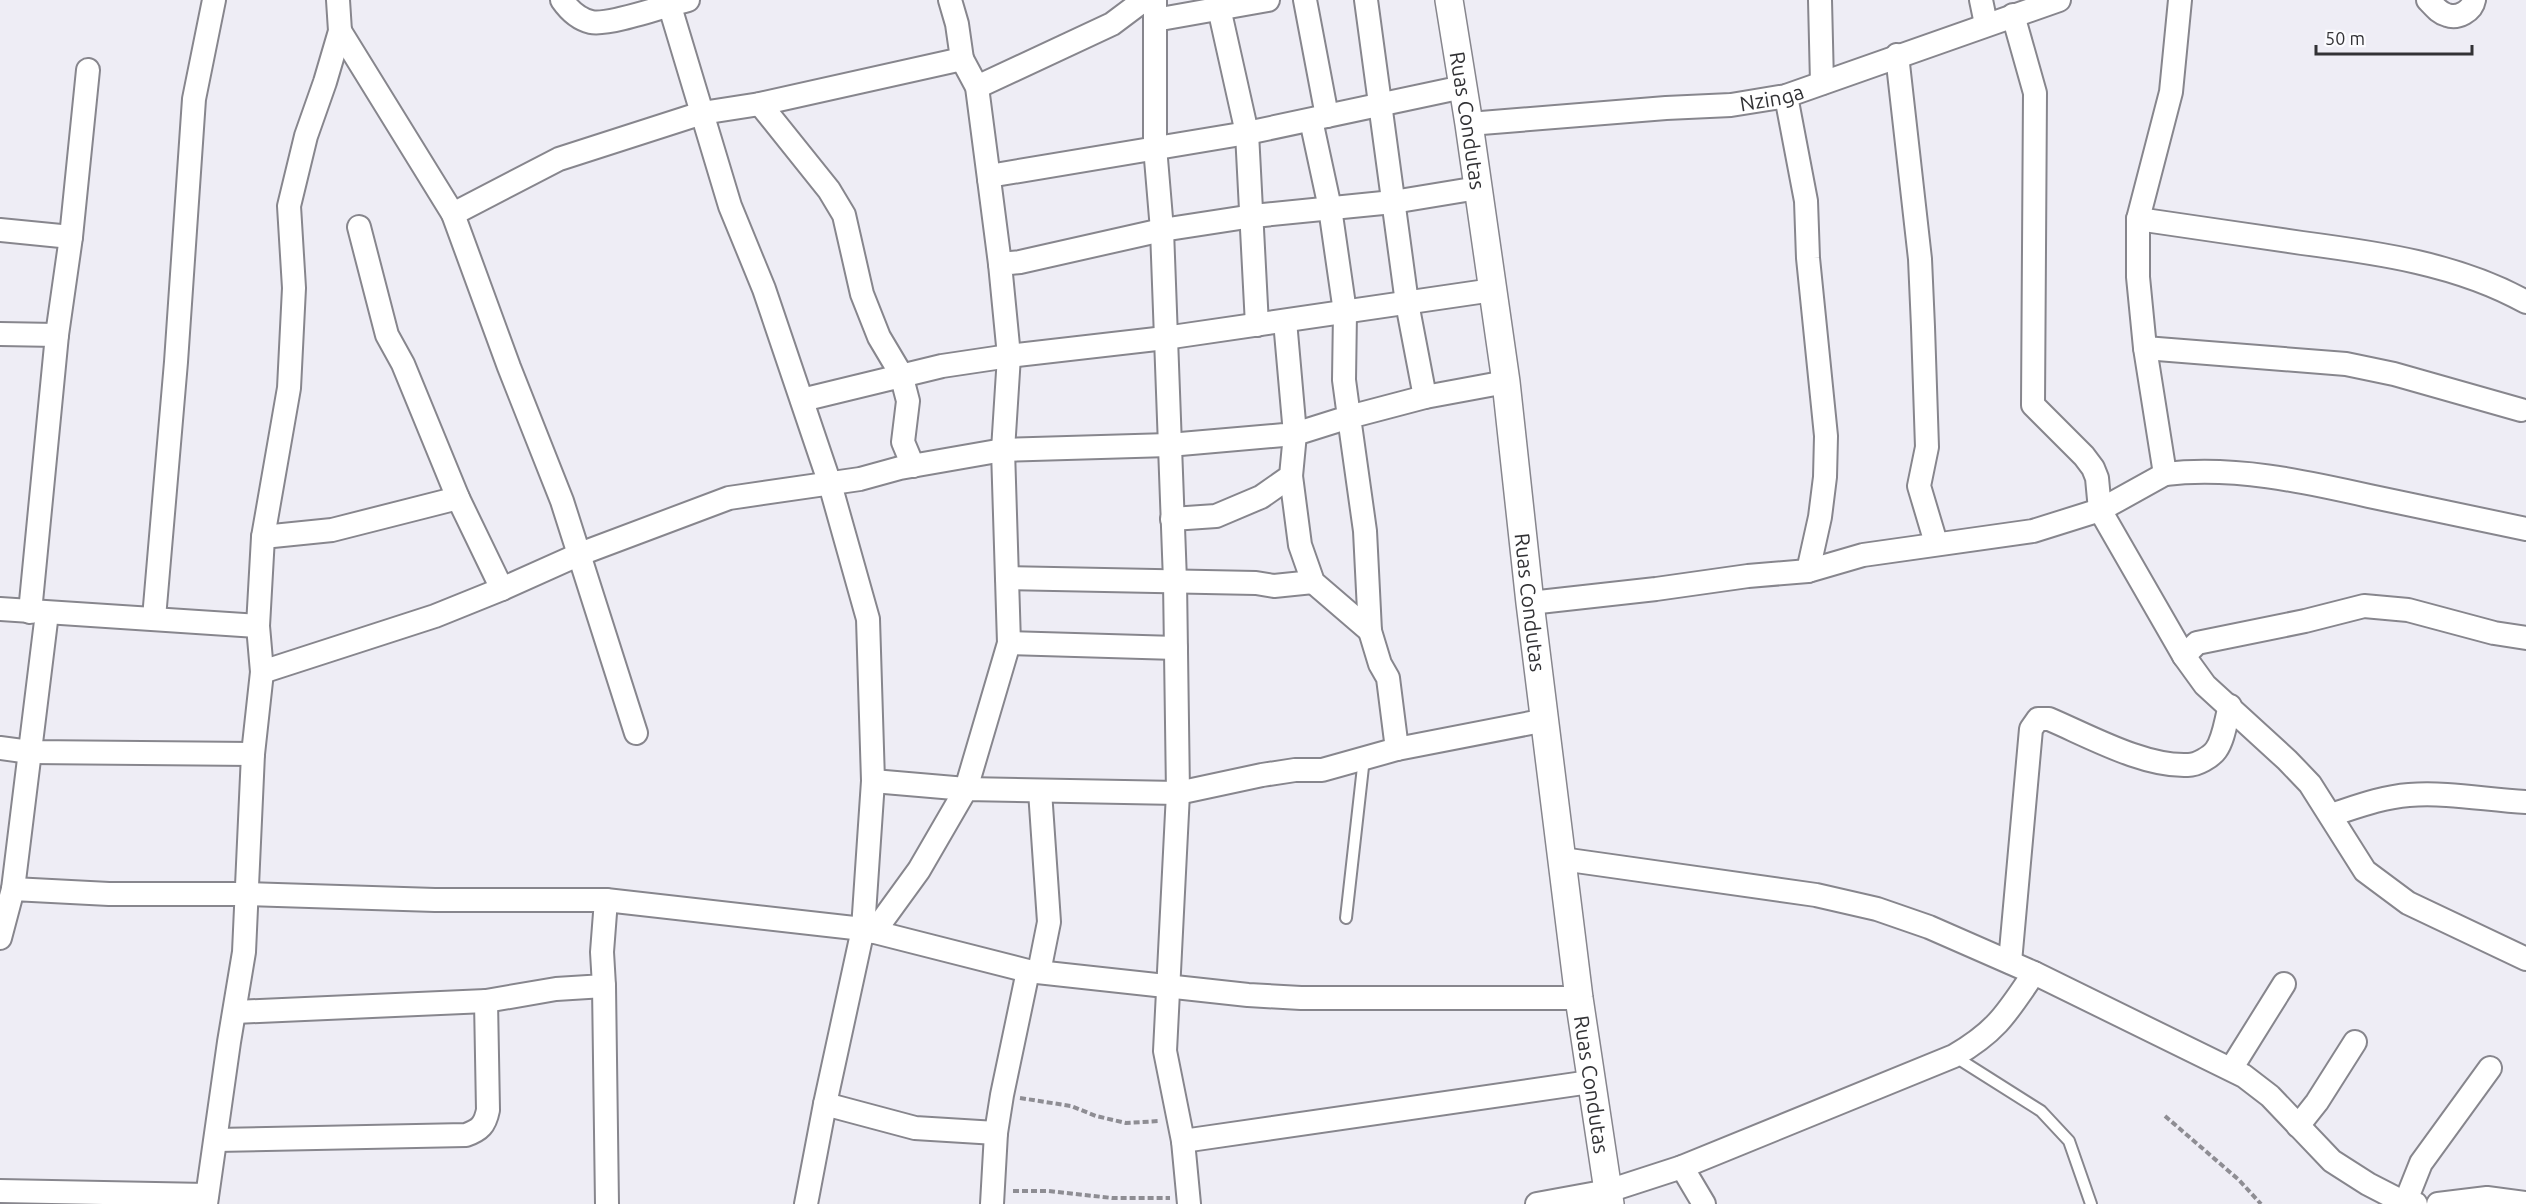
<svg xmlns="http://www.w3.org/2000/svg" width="2526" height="1204" viewBox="0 0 2526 1204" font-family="Ubuntu,sans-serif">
<rect width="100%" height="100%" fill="#eeedf5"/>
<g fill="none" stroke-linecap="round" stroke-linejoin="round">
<g stroke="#87868d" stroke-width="14">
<path id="service" d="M1346,918L1364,758
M1954,1056L2041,1111L2069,1141L2091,1204"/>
</g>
<g stroke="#87868d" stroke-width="26">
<g id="minor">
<path d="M562,0C569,10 578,19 591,22C609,26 667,5 688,0"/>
<path d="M668,0L730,206L764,289L830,484L868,619L873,781L863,929L825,1104L806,1204"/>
<path d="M1155,0V147L1162,230L1175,581L1178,793L1165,1051L1183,1141L1189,1204"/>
<path d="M1305,0L1327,116"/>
<path d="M1366,0L1407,303L1425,397"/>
<path d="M1820,0L1822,83"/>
<path d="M1981,0L1986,24"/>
<path d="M2428,0C2434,6 2439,13 2447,15C2458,19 2472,11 2474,0"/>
<path d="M1219,8L1247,133L1257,325"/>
<path d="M2013,15L2035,93L2033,405L2084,456L2093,468L2097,478L2100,510L2184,656L2205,685L2287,760L2310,784L2365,871L2408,903L2526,959"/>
<path d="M1155,20L1268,0"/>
<path d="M340,31L453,214L509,367L562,501L636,733"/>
<path d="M1897,55L1920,259L1923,327L1927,447L1919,486L1936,543"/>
<path d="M962,59L977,87L989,179L995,175L1247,133L1463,87"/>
<path d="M977,87L1112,24L1144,0"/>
<path d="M1786,96L1806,201L1808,258L1826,436L1825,477L1820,517L1808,571"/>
<path d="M760,104L829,190L844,215L862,294L879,337L901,374L908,401L903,442L913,466"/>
<path id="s1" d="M1469,124L1666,108L1731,105L1786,96L2059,0"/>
<path d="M989,179L1000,264"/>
<path d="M453,214L559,159L702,113L760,104L962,59L957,24L950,0"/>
<path d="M2138,219C2193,227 2247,235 2302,243C2378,253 2458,264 2526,302"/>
<path d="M359,227L387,335L403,364L458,498L502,589"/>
<path d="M0,230L71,237"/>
<path d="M0,334L57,335"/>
<path d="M2145,348L2346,364L2394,374L2521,410"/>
<path d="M802,400L942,366L1009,356L1165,338L1493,290"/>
<path d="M2165,474C2234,466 2302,481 2369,496C2421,507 2474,518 2526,529"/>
<path d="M1291,476L1300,545L1313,582L1370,631"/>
<path d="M1172,519L1216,516L1261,497L1291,476L1295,434L1349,417L1344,380L1345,312L1330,208L1311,120"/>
<path d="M263,537L332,530L458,498"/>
<path d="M1007,578L1256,583L1274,586L1313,582"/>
<path d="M1530,603L1656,589L1748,576L1808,571L1863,555L2033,531L2100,510L2165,474L2145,348L2138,277V219L2171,92L2180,0"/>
<path d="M0,609L258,626"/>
<path d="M30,612L57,335L71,237L88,70"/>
<path d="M154,618L176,362L194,99L214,0"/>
<path d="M1009,643L1176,648"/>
<path d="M2184,656L2197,643L2305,621L2364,606L2408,610L2494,633L2526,638"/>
<path d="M262,672L435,616L502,589L580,554L729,498L860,479L900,468L1003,450L1169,445L1295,434L1285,321"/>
<path d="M0,748L30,752L253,754"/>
<path d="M1397,749L1388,678L1380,664L1370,631L1365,531L1349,417L1425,397L1506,382"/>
<path d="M873,781L966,789L1009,643L1003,450L1009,356L1000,264L1020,262L1162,230L1253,216L1393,202L1478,188"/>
<path d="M2331,815C2356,807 2382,797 2409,795C2448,792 2487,800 2526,802"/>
<path d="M1562,859L1816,895L1877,909L1929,927L2034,973L2244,1076L2270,1096L2332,1161L2368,1184L2405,1203L2416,1204"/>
<path d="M13,889L47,613"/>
<path d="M874,932L919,870L966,789L1178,793L1262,775L1295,770H1322L1397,749L1546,720"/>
<path d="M0,938L13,889L109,894H248L435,900H606L863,929L1028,971L1248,995L1301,998H1579"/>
<path d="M2010,962L2031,729L2038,719H2049C2089,736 2144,767 2188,765C2197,765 2211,757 2216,750C2224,739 2226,719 2230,706"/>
<path d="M1039,972L1049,922L1040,791"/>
<path d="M604,986L607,1204"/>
<path d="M235,1012L486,1001L556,989L604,986L602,952L606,900"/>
<path d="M2231,1069L2284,984"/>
<path d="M825,1104L915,1128L996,1133"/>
<path d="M2298,1126L2317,1102L2355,1042"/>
<path d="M216,1140L466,1135C480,1130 485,1125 488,1110L486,1001"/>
<path d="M1183,1141L1590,1082"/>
<path d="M1682,1167L1704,1204"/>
<path d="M0,1191L207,1195"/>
<path d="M2405,1203L2421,1163L2490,1068"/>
<path d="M206,1204L229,1042L244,952L253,754L262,672L258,626L263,537L289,388L294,288L289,206L306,136L325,82L340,31L338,0"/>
<path d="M992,1204L996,1133L1002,1095L1028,971"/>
<path d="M1537,1204L1608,1191L1682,1167L1954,1056C1997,1031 2007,1013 2034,973"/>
<path d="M2438,1204L2487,1198L2526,1203"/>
</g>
</g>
<g stroke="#87868d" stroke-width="30">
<g id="tertiary">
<path id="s2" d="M1449,0L1469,124L1506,382L1530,603L1579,998L1610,1204"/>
</g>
</g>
<path stroke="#8e8d93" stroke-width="4" stroke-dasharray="6 3" stroke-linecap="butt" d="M1020,1098L1071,1106L1096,1116L1126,1123L1159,1121
M2165,1116L2239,1180L2261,1204
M1013,1191H1049L1112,1198H1170"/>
<use href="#service" stroke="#fff" stroke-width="10"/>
<use href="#minor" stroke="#fff" stroke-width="22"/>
<use href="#tertiary" stroke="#fff" stroke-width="27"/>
</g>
<g text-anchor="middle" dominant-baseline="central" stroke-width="4.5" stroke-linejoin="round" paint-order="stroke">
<g font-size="21" fill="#323235" stroke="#fbfbfe">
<text stroke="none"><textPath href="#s1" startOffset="304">Nzinga</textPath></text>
<text stroke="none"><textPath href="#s2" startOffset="122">Ruas Condutas</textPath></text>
<text stroke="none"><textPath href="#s2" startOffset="608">Ruas Condutas</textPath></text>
<text stroke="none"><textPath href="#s2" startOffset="1094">Ruas Condutas</textPath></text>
</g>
</g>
<path d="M2316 45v9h156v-9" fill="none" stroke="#323235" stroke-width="3"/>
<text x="2325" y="45" font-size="18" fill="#323235" stroke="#fbfbfe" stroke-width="4.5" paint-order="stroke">50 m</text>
</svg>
